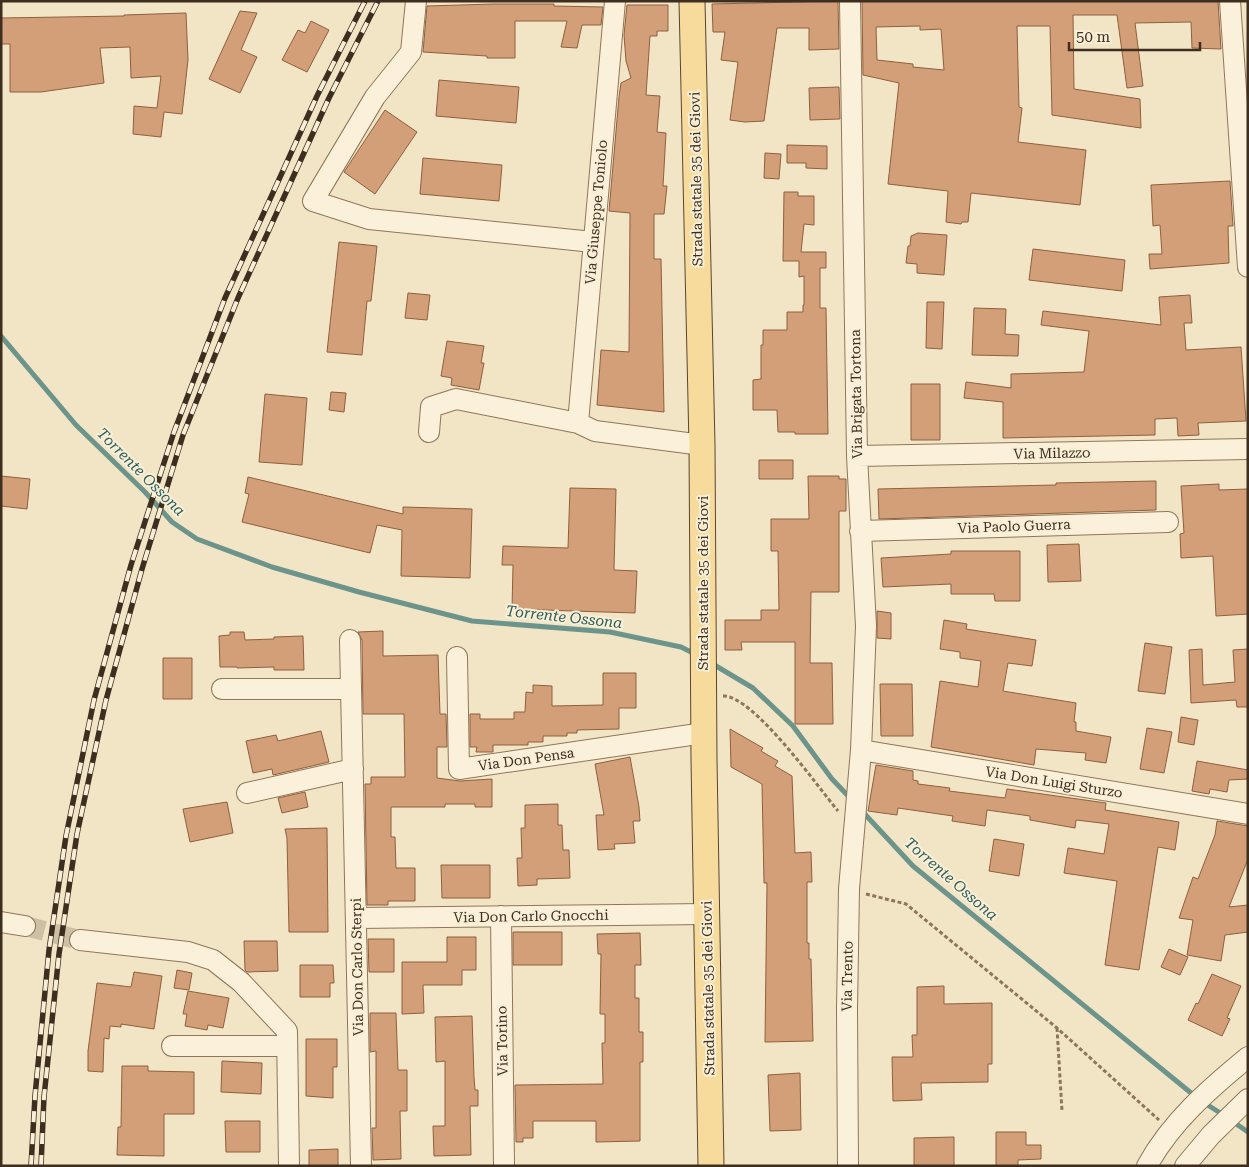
<svg xmlns="http://www.w3.org/2000/svg" width="1249" height="1167" viewBox="0 0 1249 1167" font-family="'Roboto Serif',serif">
<rect width="100%" height="100%" fill="#f1e5c6"/>
<g fill="none" stroke-linecap="round" stroke-linejoin="round">
<path stroke="#6d948b" stroke-width="5" d="M1,336L76,425L145,492L172,522L197,539L272,567L359,592L472,621L610,632L681,647L697,655
M711,663L753,688L793,726L832,779L852,800
M861,810L913,866L1196,1097
M1203,1102L1225,1116
M1232,1121L1248,1132"/>
</g>
<path fill="#d29f79" stroke="#905f3e" fill-rule="evenodd" d="M838,1L839,49L809,50V28H777L764,121L745,122L730,120L738,62L721,60L725,32H713L712,4Z
M862,1H1218L1221,49L1192,48L1191,22L1135,23L1143,86L1127,88L1117,15H1073L1074,89L1140,99L1141,128L1052,115L1050,26H1017L1019,107L1022,108L1018,142L1086,150L1080,205L971,193L968,222H962L961,224L946,222L948,191L888,184L899,83L863,75ZM920,26V30L941,29L944,70L913,67V64L877,60L876,27Z
M493,4H554V6L603,7L601,25H582L577,48L561,47L567,21H515V58H487V56L423,52L427,6Z
M627,5H668V31H657V36H650L646,95L660,96L657,132L666,133L663,186H667L664,214H654V259H661L664,412L597,405L601,350L629,352L630,213L609,211L619,97L621,83L631,78L626,61L624,35Z
M240,11L257,13L241,50L257,57L240,93L209,79Z
M186,13L188,60L182,114L164,112L161,137L133,134L134,106L157,108L161,76L131,78L130,47L100,48L104,83L41,92H10V44H1V18L124,16V15Z
M311,21L329,30L307,72L282,60L298,30L305,33Z
M439,80L519,87L516,123L436,116Z
M839,87L840,119L810,120L809,88Z
M385,110L417,132L375,194L344,172Z
M787,145L827,146V169L806,168V163H787Z
M765,153L781,154L779,179L764,178Z
M423,158L502,165L499,201L420,194Z
M1230,181L1233,226H1228L1229,263L1150,269L1149,254H1162L1160,225L1153,226L1151,185Z
M784,192H798V196H814V225L804,224L801,252H826V268H820V308H826L828,434H795V432H778L777,410H753V380L761,379V345H763V330H787V312H803V305H804V276L799,277V261H783Z
M918,233L947,235L944,275L917,273V264L906,263L908,246H910L911,236Z
M339,242L377,246L371,301H367L362,355L327,352Z
M1033,249L1125,260L1122,291L1029,280Z
M408,293L430,295L427,320L405,318Z
M1190,295L1192,323H1184L1186,350L1241,347L1246,421L1198,423L1199,435L1178,436L1177,418L1155,419V435L1003,438V402L964,398L966,382L1011,388V374L1084,372L1089,331L1041,325L1043,311L1161,325L1159,297Z
M927,302H944L942,349L926,348Z
M974,308L1006,309L1005,334L1019,335L1018,356L972,355Z
M447,341L484,346L481,363H484L479,390L451,385L452,378L441,376Z
M911,384H940V440H911Z
M331,392L346,393L344,412L329,410Z
M265,394L307,398L302,465L259,462Z
M759,460H793V479H759Z
M1,476L30,479L27,509L1,506Z
M808,476H839V479H846V511H839V592H811L810,663H832L833,724H795V642H741L742,650H725V620H761V610H779L778,551H771V519H809Z
M248,477L403,514V507L472,509L470,578L401,576L402,530L377,525L370,553L242,522L249,494L245,493Z
M1156,481V510L879,519L878,489L1056,485V483Z
M1219,484V490L1248,489V614L1216,616L1213,556L1181,558L1180,534L1184,533L1181,486Z
M570,488L616,489L614,570L637,571L635,613L512,609L513,565H502L503,546L568,548Z
M1079,544L1081,581L1048,582L1047,545Z
M951,551H1020V601H995L994,594H951V584L883,587L881,558L951,554Z
M877,611L891,613V639L877,638Z
M944,620L967,624L966,629L1036,640L1032,666L1008,663L1003,691L1076,703L1074,722H1076V731L1111,737L1106,763L1085,760L1086,753L1036,749L1034,765L931,747L940,681L978,687L981,661L960,658V652L940,649Z
M383,631V656L438,655L440,714H446L447,747H437V778L460,781L492,779V807H475V804H445V807H391V837H395L396,868H415V901H388V905H367L365,784H371V777H405L404,714H363L362,640L358,632Z
M230,632H244L245,640L274,639V637L303,636L304,670H274V667L237,668V667H220L219,636L230,635Z
M1145,643L1172,647L1165,694L1138,691Z
M1202,649L1203,685L1235,682L1233,650L1248,649V707H1237L1236,700L1191,703L1189,650Z
M163,658H192V699H163Z
M603,673H636V708H619V729L577,730V733H567V736H543V742H528V745H493V752H476L477,747H470V714H480V719H514V712H525L526,692L533,693V685L552,686V706L603,705Z
M880,684H912L913,736H881Z
M1181,717L1198,720L1194,745L1178,742Z
M1147,728L1172,732L1164,773L1140,769Z
M730,729L763,748L761,751L778,761L775,766L792,776L795,853L811,852L812,882H807V943H809V959H811L813,1041L765,1042L767,883H764L762,784L731,767Z
M321,731L329,762L273,775L272,769L253,773L246,741L276,735L278,741Z
M630,757L639,807L640,821H633L635,843L614,844L615,849L598,850L596,815H604L595,764Z
M1197,761L1248,770V779L1229,780L1227,792L1210,789L1209,794L1192,791Z
M876,765L913,771V780L918,781V784L950,788L949,791L1005,798L1007,789L1106,803L1105,810L1179,822L1175,850L1158,847L1139,970L1105,965L1117,881L1064,873L1068,848L1104,854L1109,824L1076,820L1075,828L1030,820V816L987,810L985,826L952,821L953,816L898,808L897,815L868,811Z
M305,792L308,807L282,813L278,798Z
M227,802L233,833L190,842L183,809Z
M558,804V825H562L563,850H569L570,878L537,879V885L518,886L517,858H522L521,828H525V805Z
M1217,821L1248,826V859L1229,907L1248,905V932L1225,935L1221,961L1187,955L1193,920L1179,918L1193,877L1198,879L1215,835Z
M327,828L328,932H289L287,838L285,829Z
M994,839L1024,844L1019,876L989,871Z
M441,865H490V898H442Z
M513,932H562V965H513Z
M640,933L641,965H635V998H639V1032H643V1062H640V1141L596,1142V1121H533V1138H523V1142H516L515,1085L603,1084L602,1043H605V1014H600L601,954H598L597,934Z
M447,937H476V970H462V985H423L424,1013L402,1014V962H447Z
M368,939H394V972H369Z
M244,941H277L278,971L247,972L245,970Z
M1169,949L1188,957L1180,975L1161,967Z
M300,965H333L334,983H330V997H300Z
M177,970L192,973L189,990L174,988Z
M134,972L162,976L154,1029L121,1024V1027L110,1026L109,1039L104,1038L103,1072L88,1071V1051L97,983L131,987Z
M1212,974L1241,986L1227,1018L1230,1019L1222,1036L1188,1020L1196,1003L1198,1004Z
M944,986V1004L992,1003V1064H988V1082L921,1083L922,1100L893,1101L892,1057H913L912,1035H917V987Z
M188,991L229,998L223,1028L208,1025L207,1030L185,1026L187,1014H183Z
M370,1013H396L398,1070H407V1111H400L401,1159L373,1160L372,1128H376V1051L370,1052Z
M472,1016L474,1077L475,1090H478V1106H470L471,1155L434,1156L433,1126H445V1061L436,1062L435,1017Z
M306,1039H337V1067H333V1098L306,1096Z
M222,1061L262,1063L261,1094L221,1092Z
M122,1066H148V1071L194,1072V1114H164V1156L117,1155L118,1127H121Z
M800,1073L801,1130L770,1131L768,1075Z
M225,1121H260V1152H226Z
M996,1132H1026V1145H1041V1159L1018,1160V1166H996Z
M954,1137V1166H914V1138Z
M338,1149V1166H309V1150Z"/>
<g fill="none" stroke-linecap="round" stroke-linejoin="round">
<path stroke="#cdc0a5" stroke-width="20" stroke-dasharray="20 10" stroke-linecap="butt" d="M25,926L80,940"/>
<g stroke="#8f765a" stroke-width="22">
<path id="minor" d="M416,1L411,52L375,97L313,201L369,219L593,242
M1230,1L1248,267
M578,423L615,1
M429,432L431,407L456,399L578,423L595,431L702,445
M857,456L1248,449
M860,531L1168,522
M350,640L361,1166
M457,657L459,769L704,733
M222,689H351
M861,750L1248,814
M247,793L353,769
M501,916L504,1166
M356,918L707,914
M1,922L25,926
M80,940L188,952L213,960L241,982L287,1031L289,1166
M172,1046H287
M848,1166L847,1009L849,889L861,750L866,626L857,456L850,1
M1147,1166C1171,1122 1209,1089 1248,1057
M1185,1166L1211,1135L1248,1099"/>
</g>
<g stroke="#5c442e" stroke-width="27">
<path id="major" d="M692,1L702,445L704,759L711,1166"/>
</g>
<path stroke="#8f765a" stroke-width="3" stroke-dasharray="4 2.5" stroke-linecap="butt" d="M723,696C753,695 818,787 838,811
M866,894L906,904L1057,1028L1159,1120
M1057,1028L1062,1111"/>
<use href="#minor" stroke="#fbf1da" stroke-width="20"/>
<use href="#major" stroke="#f6db9c" stroke-width="25"/>
<g stroke="#3e2e1f" stroke-width="5.5">
<path id="rail" d="M31,1166L35,1096L49,950L66,836L94,700L131,565L174,432L225,298L317,96L365,1
M41,1166L44,1097L59,954L77,834L106,700L142,569L183,435L238,298L329,98L378,1"/>
</g>
<use href="#rail" stroke="#f8efd6" stroke-width="4" stroke-dasharray="11" stroke-linecap="butt"/>
</g>
<g text-anchor="middle" dominant-baseline="central" stroke-width="4" stroke-linejoin="round" paint-order="stroke">
<g font-size="14" fill="#3e2e1f" stroke="#f8efd6">
<text transform="translate(696 179) rotate(-91)">Strada statale 35 dei Giovi</text>
<text transform="translate(596 212) rotate(-85)">Via Giuseppe Toniolo</text>
<text transform="translate(856 394) rotate(-91)">Via Brigata Tortona</text>
<text transform="translate(1052 453) rotate(-1)">Via Milazzo</text>
<text transform="translate(1014 526) rotate(-2)">Via Paolo Guerra</text>
<text transform="translate(703 583) rotate(-90)">Strada statale 35 dei Giovi</text>
<text transform="translate(526 759) rotate(-8)">Via Don Pensa</text>
<text transform="translate(1054 782) rotate(9)">Via Don Luigi Sturzo</text>
<text transform="translate(531 916) rotate(-1)">Via Don Carlo Gnocchi</text>
<text transform="translate(357 967) rotate(-91)">Via Don Carlo Sterpi</text>
<text transform="translate(847 976) rotate(-89)">Via Trento</text>
<text transform="translate(708 988) rotate(-91)">Strada statale 35 dei Giovi</text>
<text transform="translate(502 1041) rotate(-91)">Via Torino</text>
</g>
<g font-size="15" font-style="italic" fill="#2d5e5b" stroke="#f8efd6">
<text transform="translate(141 472) rotate(45)">Torrente Ossona</text>
<text transform="translate(564 617) rotate(6)">Torrente Ossona</text>
<text transform="translate(951 879) rotate(41)">Torrente Ossona</text>
</g>
</g>
<rect width="1249" height="1167" fill="none" stroke="#3e2e1f" stroke-width="5"/>
<path d="M1069 42v8h131v-8" fill="none" stroke="#3e2e1f" stroke-width="2.5"/>
<text x="1076" y="42" font-size="15" fill="#3e2e1f" stroke="#f8efd6" stroke-width="4" paint-order="stroke">50 m</text>
</svg>
